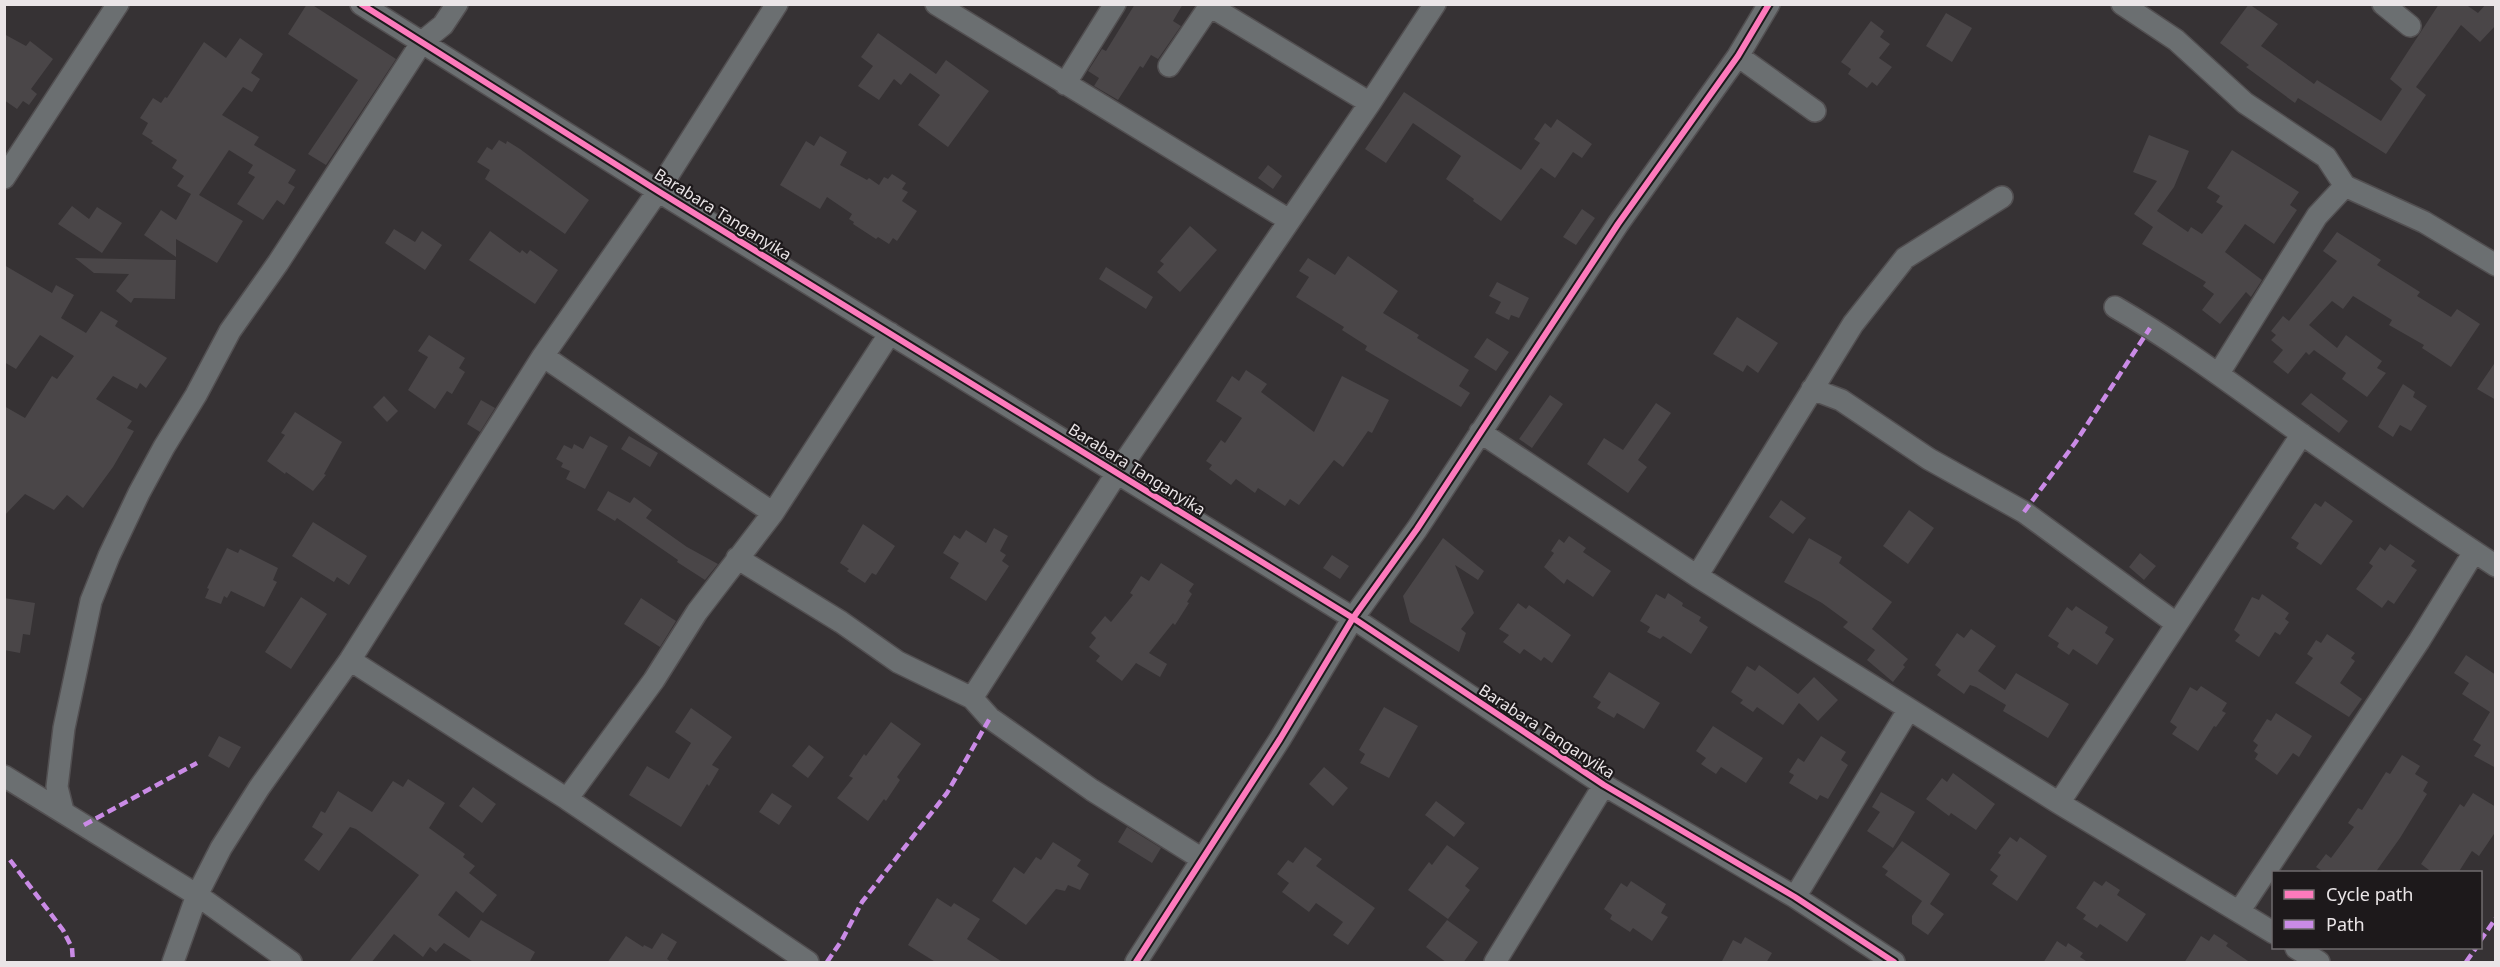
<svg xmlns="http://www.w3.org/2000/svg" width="2500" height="967" viewBox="0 0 2500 967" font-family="'Noto Sans',sans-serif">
<rect width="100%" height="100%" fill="#363234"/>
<path fill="#4a4648" d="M307,4H311L396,59L326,165L308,154L358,80L288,34Z
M1135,4H1183L1173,21L1181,26L1158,59L1151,55L1143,68L1140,66L1118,100L1094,86L1099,78L1088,71L1102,49L1106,51Z
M2249,4L2278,24L2261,46L2314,84L2317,80L2381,121L2402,89L2390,79L2439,4H2465L2478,13L2486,4H2496V25L2480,42L2461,25L2416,87L2426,95L2386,154L2298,98L2295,103L2246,67L2249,65L2220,43Z
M1946,13L1972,28L1952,62L1926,46Z
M1871,21L1884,31L1880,37L1890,44L1879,58L1892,67L1877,86L1872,82L1867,88L1848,74L1851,69L1841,62Z
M878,33L936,74L946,60L989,91L948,147L918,125L940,95L910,73L901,85L894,79L879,100L858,86L873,66L861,57Z
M4,34L26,46L30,41L53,59L31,89L37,94L29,105L23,101L17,109L4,100Z
M240,38L263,54L251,73L260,79L252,92L243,87L222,115L259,137L254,145L296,170L288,183L295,187L284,205L277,200L263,220L237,204L255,177L248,173L253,165L229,150L199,195L243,221L217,263L176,239V257L144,235L161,210L176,220L191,194L177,186L184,176L172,168L177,160L151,143L153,141L142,134L148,123L140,118L153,98L161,103L165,97L167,98L204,42L226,58Z
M1404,92L1521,170L1540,143L1534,139L1545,123L1551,128L1557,119L1592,144L1582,158L1573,152L1555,178L1541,168L1501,221L1473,201L1474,199L1446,179L1461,156L1413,123L1386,163L1365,149Z
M2149,135L2189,151L2174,187L2157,211L2188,232L2191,227L2202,234L2223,206L2216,202L2220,196L2207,188L2232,150L2299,192L2290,205L2297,210L2274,244L2245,224L2225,252L2262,280L2251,297L2246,292L2220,324L2202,310L2214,294L2203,286L2206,282L2142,244L2153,227L2134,214L2157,181L2133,172Z
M820,136L847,152L840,165L867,180L869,178L879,185L884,177L888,179L892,174L906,183L902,189L908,192L902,201L917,211L897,241L893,238L889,244L878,237L876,239L853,224L854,222L849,219L852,214L827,197L820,209L780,185L806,141L814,146Z
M499,140L506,144L507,141L520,149L589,200L565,234L485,179L490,170L477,162L487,147L492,150Z
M1268,165L1282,176L1273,189L1258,178Z
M72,206L89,219L97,207L122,223L102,253L58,224Z
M1582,209L1595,218L1576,245L1563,237Z
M1190,226L1217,250L1180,292L1157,272L1164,264L1160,261Z
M394,229L415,242L422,231L442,245L425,270L385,243Z
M490,231L520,253L522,250L527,254L530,250L558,270L535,304L469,260Z
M2337,232L2381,260L2377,265L2420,292L2417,296L2451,317L2457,309L2480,324L2451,367L2422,348L2424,345L2389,325L2392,320L2353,296L2343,309L2332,301L2309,325L2337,348L2346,335L2382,361L2377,368L2386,373L2367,397L2342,379L2346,373L2314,350L2309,355L2306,352L2288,374L2273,362L2283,350L2271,340L2276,335L2271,331L2283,316L2289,321L2337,261L2323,251Z
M1348,256L1398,291L1383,313L1419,335L1417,338L1469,370L1459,386L1470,393L1461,407L1365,350L1367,346L1342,330L1344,327L1296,297L1309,277L1299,271L1308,258L1335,275Z
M75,258L176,260L175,299L134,298L131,303L116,291L129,274L94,273Z
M4,265L52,293L56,285L74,295L61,318L86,333L101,311L118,321L115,326L167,358L146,388L140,383L137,389L113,376L96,399L132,421L127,428L134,431L113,467L83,508L67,495L54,510L25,494L4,516V406L25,418L52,376L57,379L74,356L40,335L16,369L4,362Z
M1106,267L1153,297L1146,309L1099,279Z
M1497,282L1529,298L1519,318L1511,315L1509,320L1495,313L1501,302L1489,296Z
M1737,317L1778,343L1758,373L1747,365L1743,372L1713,354Z
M429,335L465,358L459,368L465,372L452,394L447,391L435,409L408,390L428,357L418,351Z
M1487,338L1509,352L1496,371L1474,357Z
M2496,361V400L2477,389Z
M1246,370L1267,384L1261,392L1314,432L1342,376L1389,400L1372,433L1368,431L1343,467L1334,460L1299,505L1290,499L1285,506L1258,488L1255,493L1236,479L1231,485L1209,469L1212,465L1206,461L1221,440L1225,443L1242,418L1216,401L1232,376L1239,381Z
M2403,384L2415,392L2413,397L2427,406L2411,431L2400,425L2393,437L2378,427Z
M2311,393L2348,421L2339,433L2301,404Z
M1550,395L1563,404L1532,448L1519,439Z
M384,396L398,411L387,422L373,407Z
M481,400L495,408L480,432L467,424Z
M1656,403L1671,413L1638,460L1647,467L1628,493L1587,464L1604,438L1623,450Z
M295,412L342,442L324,474L326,475L313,491L286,472L285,474L267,461L285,435L281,433Z
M590,436L608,446L585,489L566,479L570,471L561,467L563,463L556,459L564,445L572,449L574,444L583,449Z
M629,436L658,453L650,467L621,449Z
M608,491L630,503L634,497L652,510L646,518L687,547L718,564L705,580L677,562L678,560L617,518L615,521L597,510Z
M1781,500L1806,518L1793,534L1769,517Z
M2325,501L2353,521L2321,565L2296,548L2299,543L2291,538L2315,503L2321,507Z
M1909,510L1934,528L1908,564L1883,546Z
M313,522L367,556L349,585L337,577L334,582L292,556Z
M863,524L895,546L876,575L872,573L865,583L847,571L849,569L840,563Z
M994,528L1008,536L1000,551L1006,555L1002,561L1009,566L986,601L950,578L959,563L943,553L954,535L960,539L966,530L986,543Z
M1569,536L1586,548L1583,552L1611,571L1593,597L1567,579L1564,584L1544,567L1554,553L1551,551L1559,539L1564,543Z
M1443,538L1484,571L1478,580L1455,565L1474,613L1461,629L1466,633L1459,652L1410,622L1403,596Z
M1809,538L1842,557L1839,563L1892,602L1872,629L1908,659L1903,665L1905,667L1893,682L1867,660L1875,650L1843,627L1848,622L1822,603L1784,582Z
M2390,544L2415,561L2411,566L2417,570L2394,604L2388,600L2382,608L2356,589L2373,566L2369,563L2380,547L2385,551Z
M227,548L238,553L240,549L278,568L273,580L277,582L264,607L231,591L227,598L224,596L221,604L205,598L209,589L207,588Z
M2140,553L2156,566L2144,580L2129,567Z
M1332,555L1349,566L1340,579L1323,568Z
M1161,563L1194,584L1189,591L1192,594L1187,602L1189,603L1175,625L1173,623L1149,653L1167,664L1160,677L1136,663L1122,681L1096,661L1100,656L1089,647L1096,638L1091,633L1105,616L1111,622L1133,595L1130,593L1141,576L1149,581Z
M1668,593L1683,603L1682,606L1701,617L1699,621L1708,627L1691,654L1663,636L1660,639L1647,632L1650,627L1640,621L1656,594L1665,599Z
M2262,594L2289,613L2285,619L2289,622L2280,635L2275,632L2259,657L2235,641L2240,635L2234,630L2252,597L2259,600Z
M301,597L327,614L291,669L265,652Z
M4,598L35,603L30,635L23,634L20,653L4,650Z
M641,598L676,621L660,647L624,624Z
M1518,603L1526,609L1529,605L1571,635L1552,663L1544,657L1541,661L1524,649L1520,654L1503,642L1509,635L1499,629Z
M2076,606L2108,627L2105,633L2114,639L2097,665L2073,649L2069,655L2057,647L2059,643L2048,636L2067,607L2072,611Z
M1971,629L1996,646L1978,671L2005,690L2016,673L2069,704L2048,738L2003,711L2006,705L1976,687L1970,685L1964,694L1937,675L1941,670L1935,665L1957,633L1964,638Z
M2327,634L2355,653L2351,658L2355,661L2340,683L2362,699L2349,717L2295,683L2313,658L2307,654L2316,640L2321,643Z
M2466,655L2496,675V768L2474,756L2481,745L2473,740L2490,712L2462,694L2469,683L2454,673Z
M1759,665L1798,694L1814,677L1838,700L1818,721L1799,703L1783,725L1757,707L1753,712L1740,703L1743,700L1731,692L1747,666L1755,671Z
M1609,672L1660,703L1644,729L1617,713L1614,718L1597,708L1601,702L1593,697Z
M2201,686L2227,703L2222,711L2226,713L2216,727L2214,726L2198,751L2172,734L2177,727L2170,722L2190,687L2197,691Z
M1384,707L1418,726L1389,778L1360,763L1365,754L1359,750Z
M691,708L732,737L712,765L719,769L709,786L707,784L681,827L629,795L647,766L669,779L691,743L675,732Z
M2276,713L2312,736L2299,757L2293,753L2277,775L2255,759L2258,754L2254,751L2258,745L2253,741L2267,719L2271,721Z
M891,722L921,744L897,777L900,780L886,801L884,799L868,821L837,798L853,778L849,776L864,754L866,756Z
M1713,726L1763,758L1746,783L1721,767L1716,774L1701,764L1706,758L1696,751Z
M219,736L241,747L229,768L208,756Z
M1821,736L1846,752L1841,760L1848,765L1828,799L1820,795L1817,800L1789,783L1794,775L1789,772L1798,758L1804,762Z
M809,745L824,757L808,778L792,766Z
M2402,755L2420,766L2415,774L2428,782L2423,791L2427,794L2400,838L2375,873H2320L2322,871L2316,867L2326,854L2331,858L2354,827L2348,823L2358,808L2362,810L2386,772L2390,774Z
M1324,767L1348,788L1333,806L1309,784Z
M1953,773L1995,804L1976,830L1951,813L1949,816L1926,799L1942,778L1947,782Z
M408,779L445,803L429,828L465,854L463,857L475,866L469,873L497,895L483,913L456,891L438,915L469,938L481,920L535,952L529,963H475L444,943L436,952L430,947L423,957L394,934L371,963H348L419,875L356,829L350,827L319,871L304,860L323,834L312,827L321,811L325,813L338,791L372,812L393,781L403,787Z
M473,787L496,804L482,823L459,806Z
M1881,792L1915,812L1893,848L1867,831L1880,812L1872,807Z
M772,793L792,806L779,825L759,812Z
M2473,793L2496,807V831L2479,856L2472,851L2458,873H2433L2421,864L2460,804L2464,807Z
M1436,801L1465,823L1454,837L1425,815Z
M1127,827L1161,848L1152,863L1118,842Z
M2010,837L2017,842L2020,837L2047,856L2017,901L1992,884L1998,876L1990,870L2001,855L1998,853Z
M1902,841L1950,874L1930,904L1944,914L1928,935L1912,924V916L1922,901L1885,875L1888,871L1882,867Z
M1053,842L1081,860L1077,866L1089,874L1080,890L1068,885L1065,891L1056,889L1026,925L992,901L1014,867L1024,874L1036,857L1041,860Z
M1447,845L1479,868L1465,886L1470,890L1448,919L1408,890L1429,862L1432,865Z
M1305,847L1322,859L1316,866L1375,908L1348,945L1333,935L1343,922L1316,903L1309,912L1282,892L1289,883L1277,874L1288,860L1293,863Z
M1631,881L1666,904L1661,913L1668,917L1652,941L1633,928L1630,932L1610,919L1612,915L1604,909L1621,883L1627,887Z
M2094,881L2102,886L2106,881L2120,890L2117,895L2146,914L2127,942L2100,924L2097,928L2083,919L2086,915L2076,908Z
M937,898L951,907L954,903L980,919L967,939L1004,963H937L908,945Z
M1447,920L1478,942L1463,963H1447L1426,947Z
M662,933L677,942L667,959L673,963H607L626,936L643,947L644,945L652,949Z
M2214,934L2228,943L2226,946L2251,963H2184L2201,936L2209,941Z
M1745,937L1772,953L1766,963H1721L1733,940L1741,944Z
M2057,941L2066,947L2068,943L2083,953L2080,957L2089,963H2043Z"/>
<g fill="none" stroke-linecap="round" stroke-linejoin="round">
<g stroke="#524f51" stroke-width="24">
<path id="minor" d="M361,4L658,191L1353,618L1604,785L1795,897L1894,962
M936,4L1289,220
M2122,4L2176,40L2245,103L2326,157L2345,186L2424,222L2496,265
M2383,4L2410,26
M1210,6L1370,103
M1738,56L1815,111
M1169,66L1211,4
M1065,84L1115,4
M4,178L118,4
M2115,307C2181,345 2241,391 2303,435C2367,480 2431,523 2496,566
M543,356L773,513
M2219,373L2317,216L2345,186
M1812,389L1841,400L1929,459L2024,512L2177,624
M1480,432L1697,576L2059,803L2274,933
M737,558L841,622L898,662L972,698L990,718L1092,790L1202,859
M1697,576L1853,324L1905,258L2002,197
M350,660L567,799L808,962
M972,698L1117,473L1370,103L1435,4
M4,776L197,895L291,962
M567,799L654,680L697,612L773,513L890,333
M2059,803L2302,434
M63,811L57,787L64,728L91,601L109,556L139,493L164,447L196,395L230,331L278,263L422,42L443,25L457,4
M1795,897L1909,709
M2240,910L2419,641L2474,552
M2296,948L2319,962
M173,962L197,895L221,848L259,788L350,660L543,356L658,191L777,4
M1136,962L1280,739L1353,618L1417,529L1618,224L1738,56L1769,4
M1495,962L1604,785"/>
</g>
<use href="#minor" stroke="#6b6f71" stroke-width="21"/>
<path stroke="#ca8be6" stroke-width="4.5" stroke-dasharray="9 4.5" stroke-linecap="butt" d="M2024,512L2075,443L2150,328
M84,825L197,763
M10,860L63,930L72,948L73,962
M2480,941L2496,918
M827,962L842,940L862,902L947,793L990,718
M2466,962L2476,948"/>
<g stroke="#1d191b" stroke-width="10">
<path id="cycleway" d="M361,4L658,191L1353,618L1604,785L1795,897L1894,962
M1136,962L1280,739L1353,618L1417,529L1618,224L1738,56L1769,4"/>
</g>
<use href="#cycleway" stroke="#fd7abc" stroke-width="6"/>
</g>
<g text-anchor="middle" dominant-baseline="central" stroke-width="4.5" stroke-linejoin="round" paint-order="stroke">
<g font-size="16" fill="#eae5e7" stroke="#1d191b">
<text transform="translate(723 214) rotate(32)">Barabara Tanganyika</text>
<text transform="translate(1137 469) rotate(32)">Barabara Tanganyika</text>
<text transform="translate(1547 731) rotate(33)">Barabara Tanganyika</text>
</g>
</g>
<rect width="2500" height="967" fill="none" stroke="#eae5e7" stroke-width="12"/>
<rect x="2272" y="871" width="210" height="78" fill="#1d191b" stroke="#6f6b6d" stroke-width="1.5"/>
<rect x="2284" y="890" width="30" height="9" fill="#fd7abc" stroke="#6f6b6d" stroke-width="1.5"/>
<text x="2326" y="901" font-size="18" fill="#eae5e7">Cycle path</text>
<rect x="2284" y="920" width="30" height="9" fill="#ca8be6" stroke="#6f6b6d" stroke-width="1.5"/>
<text x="2326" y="931" font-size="18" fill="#eae5e7">Path</text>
</svg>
